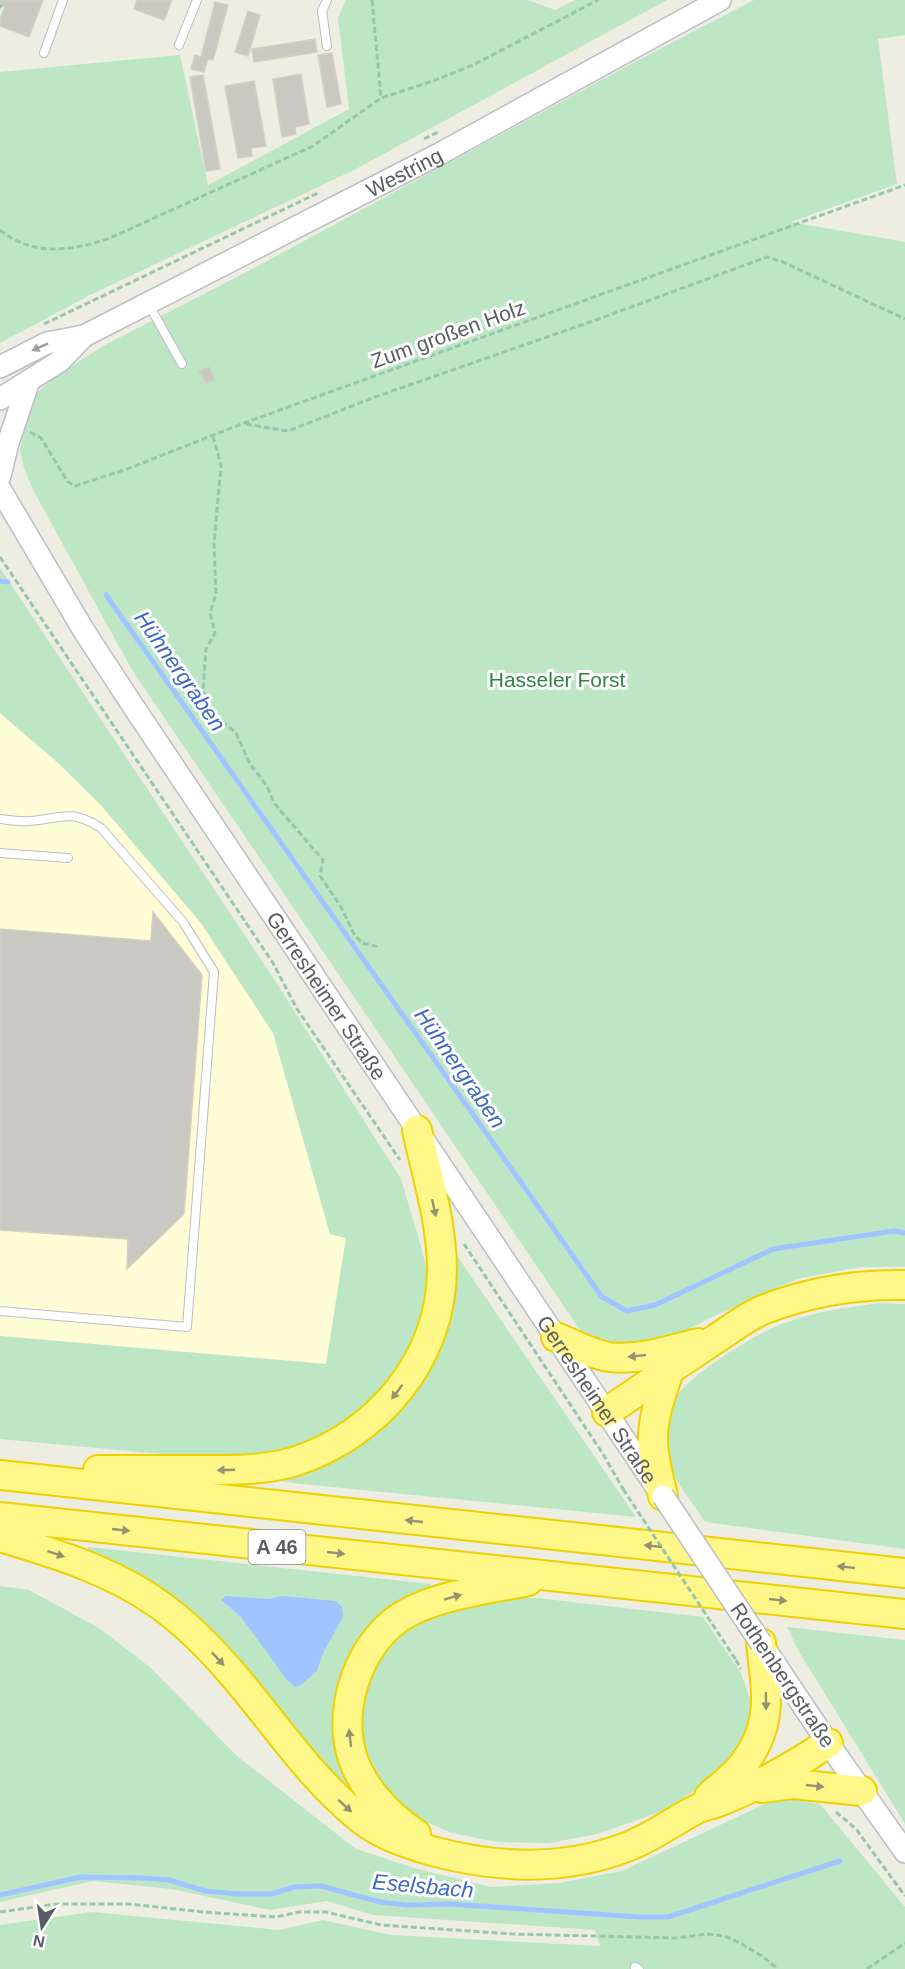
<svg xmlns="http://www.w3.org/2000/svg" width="905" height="1969" viewBox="0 0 905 1969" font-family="Arial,sans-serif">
<rect width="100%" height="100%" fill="#eeede2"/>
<path fill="#fffdd5" d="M0,713L57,762L100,804L201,923L273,1033L330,1234L346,1238L326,1364L0,1336Z"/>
<path fill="#bde6c5" d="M346,0H528L555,10L575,0H667L354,170L90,295L0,343V72L180,55L208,185L349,109L338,18Z
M754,0H905V35L878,39L897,184L791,222L905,242V1267H860L797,1279L710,1318L667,1340L641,1350L592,1341L580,1330L132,670L33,490L24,468L20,450L28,407L39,391L61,373L103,346L256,267L633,63Z
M0,568L274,979L401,1179L422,1250L430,1285L417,1335L396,1376L369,1407L331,1436L279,1454L215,1459L0,1439V1336L326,1364L346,1238L330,1234L273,1033L201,923L100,804L57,762L0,713Z
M453,1250L636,1517L302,1484L242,1476L389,1418Z
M880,1303L905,1304V1549L705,1522C692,1502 672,1479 667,1454C663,1436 666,1413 676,1397C693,1372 761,1330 790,1321C820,1311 850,1307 880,1303Z
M88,1547L431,1584V1593L350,1671L369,1816L251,1687L86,1556Z
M0,1586L29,1590L99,1628L151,1668L237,1756L356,1849L414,1868L491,1887L559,1883L622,1871L780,1797L820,1804L905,1907V1969H0V1925L92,1912L279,1930L323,1920L391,1935L600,1946L595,1930L373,1915L327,1901L270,1910L171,1889L93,1881L0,1902Z
M498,1597L537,1598L703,1617L741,1673L751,1701L752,1722L735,1759L700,1787L660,1812L597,1834L549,1843L498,1842L452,1833L417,1818L393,1802L373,1774L362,1744L360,1708L368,1673L402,1630L427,1615Z
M787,1627L905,1640V1824L798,1650Z"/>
<path fill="#a0c4ff" d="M226,1596L270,1599L282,1596L336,1601L342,1607L343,1617L323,1653L317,1671L302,1684L295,1687L287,1680L241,1617L221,1600Z"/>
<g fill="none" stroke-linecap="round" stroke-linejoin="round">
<path stroke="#a0c4ff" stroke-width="5" d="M0,581L8,582
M106,595L602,1297L627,1311L655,1305L773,1249L894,1231L905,1233
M0,1895L81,1877L143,1878L169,1880L205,1891L237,1894H272L294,1887L321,1886L380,1902L407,1905L450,1904L639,1917H668L840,1861"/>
</g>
<path fill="#cac9c1" stroke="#d2d0c0" stroke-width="1.5" d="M0,0H43L29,37L0,26V18L5,7L0,5Z
M137,0H172L164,20L134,9Z
M215,2L228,5L213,60L208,59L204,72L191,69L195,55L201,57Z
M248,11L260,15L248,56L235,52Z
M315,39L317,52L254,62L252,49Z
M332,53L341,104L327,107L318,55Z
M301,74L309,124L295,127L296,134L282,137L273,79Z
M203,75L220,169L206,171L190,77Z
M254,81L266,146L251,148L252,156L238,158L225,86Z
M209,367L215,379L206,383L199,371Z
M153,912L202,975L184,1214L127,1269L128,1239L0,1230V929L151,941Z"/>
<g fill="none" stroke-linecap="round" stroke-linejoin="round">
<g stroke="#bcbdc4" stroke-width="10">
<path id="lane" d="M327,0L322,11L327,46
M179,45L197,0
M44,53L63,0
M149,305L182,364
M0,819C9,820 19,822 29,821C62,819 70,808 101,828L183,922L214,972L187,1327L0,1311
M0,853L68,858
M635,1967L639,1969"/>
</g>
<g stroke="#bcbec6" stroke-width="24">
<g id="secondary">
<path id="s1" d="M0,367L47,343L84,336L441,153L720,0"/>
<path d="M0,399L60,361L84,336"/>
<path d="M0,476L8,443L29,381"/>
<path id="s2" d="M0,489L84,631L133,706L657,1488"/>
<path d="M763,1646L828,1743L905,1852"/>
</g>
</g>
<g stroke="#efd100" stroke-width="32">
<path id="highway" d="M556,1337C573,1344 591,1354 609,1357C638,1361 670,1350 698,1343
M607,1412C642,1388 678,1364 714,1340C730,1330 747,1316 765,1309C809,1292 858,1284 905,1285
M98,1470C130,1470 162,1470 193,1470C226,1470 262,1471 293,1462C378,1435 441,1360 442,1270C442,1223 427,1176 417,1130
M0,1475L905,1573
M663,1496C659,1477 652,1456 653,1435C654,1413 662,1392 669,1371
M0,1517L905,1614
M0,1537C54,1553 110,1570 157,1603C186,1623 212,1650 235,1677C276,1725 311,1779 361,1819C381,1835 408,1844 432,1851C495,1868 562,1871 624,1848C650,1839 673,1821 697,1809C705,1805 713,1805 721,1801C758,1786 794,1766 828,1743
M762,1788L793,1784L862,1791
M709,1797C719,1786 733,1778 742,1766C775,1725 766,1690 761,1643
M416,1834C389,1816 364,1790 353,1759C338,1713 355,1657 390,1625C423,1596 486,1590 528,1581"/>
</g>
<path stroke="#96c7ad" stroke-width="3" stroke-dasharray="6 3" stroke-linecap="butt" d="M372,0L381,98
M0,8L2,5
M424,139L440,131
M0,230C33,257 73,251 110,238L313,146L381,98L433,81L473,65L598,0
M44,324L320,192
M246,424L288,431L375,397L593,321L767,257L783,262L905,319
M30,432L41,438L68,482L75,486L127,469L244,423L905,185
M213,436L221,465L214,544L216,595L210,613L215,633L206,649L203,691L214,714L236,733L250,764L267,786L274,803L323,860L320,876L341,907L354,934L362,943L379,947
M0,557L273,963L297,1009L400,1160
M464,1244L603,1454L623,1489
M736,1660L741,1669
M836,1812L856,1829L905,1896
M0,1912L56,1904H129L204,1912L276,1917L299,1912H326L381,1925L513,1934L676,1938L707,1934L725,1936L740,1943L762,1956L778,1969
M867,1969L905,1943"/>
<use href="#lane" stroke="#fff" stroke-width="8"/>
<use href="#secondary" stroke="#fff" stroke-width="21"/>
<use href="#highway" stroke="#fff787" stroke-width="28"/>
<g stroke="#bcbec6" stroke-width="24" stroke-linecap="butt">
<path id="secondary-bridge" d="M663,1496L761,1643"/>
</g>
<path stroke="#96c7ad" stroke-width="3" stroke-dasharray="6 3" stroke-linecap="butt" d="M623,1489L736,1660"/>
<use href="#secondary-bridge" stroke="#fff" stroke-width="21"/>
</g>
<defs><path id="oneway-solid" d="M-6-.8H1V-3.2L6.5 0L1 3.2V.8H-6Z" transform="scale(1.5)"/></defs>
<use fill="#9c9da1" href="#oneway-solid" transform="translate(40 347) rotate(156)"/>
<g fill="#949270">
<use href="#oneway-solid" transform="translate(434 1208) rotate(78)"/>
<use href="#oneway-solid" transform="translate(637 1356) rotate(174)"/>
<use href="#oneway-solid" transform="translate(397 1392) rotate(127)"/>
<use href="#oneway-solid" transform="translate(226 1470) rotate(178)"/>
<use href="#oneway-solid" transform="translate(414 1521) rotate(-174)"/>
<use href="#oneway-solid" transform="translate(121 1530) rotate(6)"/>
<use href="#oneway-solid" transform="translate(653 1546) rotate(-174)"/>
<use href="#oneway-solid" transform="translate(336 1553) rotate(6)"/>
<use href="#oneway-solid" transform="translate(56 1554) rotate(18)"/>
<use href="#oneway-solid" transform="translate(846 1567) rotate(-174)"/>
<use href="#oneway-solid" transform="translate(453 1597) rotate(-16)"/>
<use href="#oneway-solid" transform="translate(778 1600) rotate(6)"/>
<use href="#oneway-solid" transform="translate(218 1659) rotate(47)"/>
<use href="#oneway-solid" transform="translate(766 1701) rotate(89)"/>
<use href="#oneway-solid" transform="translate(350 1738) rotate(-97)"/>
<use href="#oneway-solid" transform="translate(815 1786) rotate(6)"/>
<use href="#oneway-solid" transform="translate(345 1806) rotate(42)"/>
</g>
<g text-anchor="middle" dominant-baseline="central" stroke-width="6" stroke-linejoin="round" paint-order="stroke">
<rect fill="#fff" stroke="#8c8d92" stroke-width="1.5" x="248.5" y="1530" width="57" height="34" rx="4.5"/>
<g font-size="20" font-weight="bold" fill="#5a5c63">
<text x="277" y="1547">A 46</text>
</g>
<g font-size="21" fill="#5a5c63" stroke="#fff">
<text stroke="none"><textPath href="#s1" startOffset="450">Westring</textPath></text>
<text transform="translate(448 334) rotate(-20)">Zum großen Holz</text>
<text stroke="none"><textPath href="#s2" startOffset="603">Gerresheimer Straße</textPath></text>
<text stroke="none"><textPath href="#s2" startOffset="1089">Gerresheimer Straße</textPath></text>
<text transform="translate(783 1675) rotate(56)">Rothenbergstraße</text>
</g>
<g font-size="21" fill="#318344" stroke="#fff">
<text x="557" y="679">Hasseler Forst</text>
</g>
<g font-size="22" font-style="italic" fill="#3f68c6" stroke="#fff">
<text transform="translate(180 671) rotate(55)">Hühnergraben</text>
<text transform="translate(460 1068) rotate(55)">Hühnergraben</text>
<text transform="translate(423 1886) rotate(5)">Eselsbach</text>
</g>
</g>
<g transform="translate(42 1927) rotate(192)" stroke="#ffffff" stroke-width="4.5" paint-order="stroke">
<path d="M0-4.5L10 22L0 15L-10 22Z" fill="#5a5c63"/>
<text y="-9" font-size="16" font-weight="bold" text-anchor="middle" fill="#5a5c63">N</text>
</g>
</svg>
